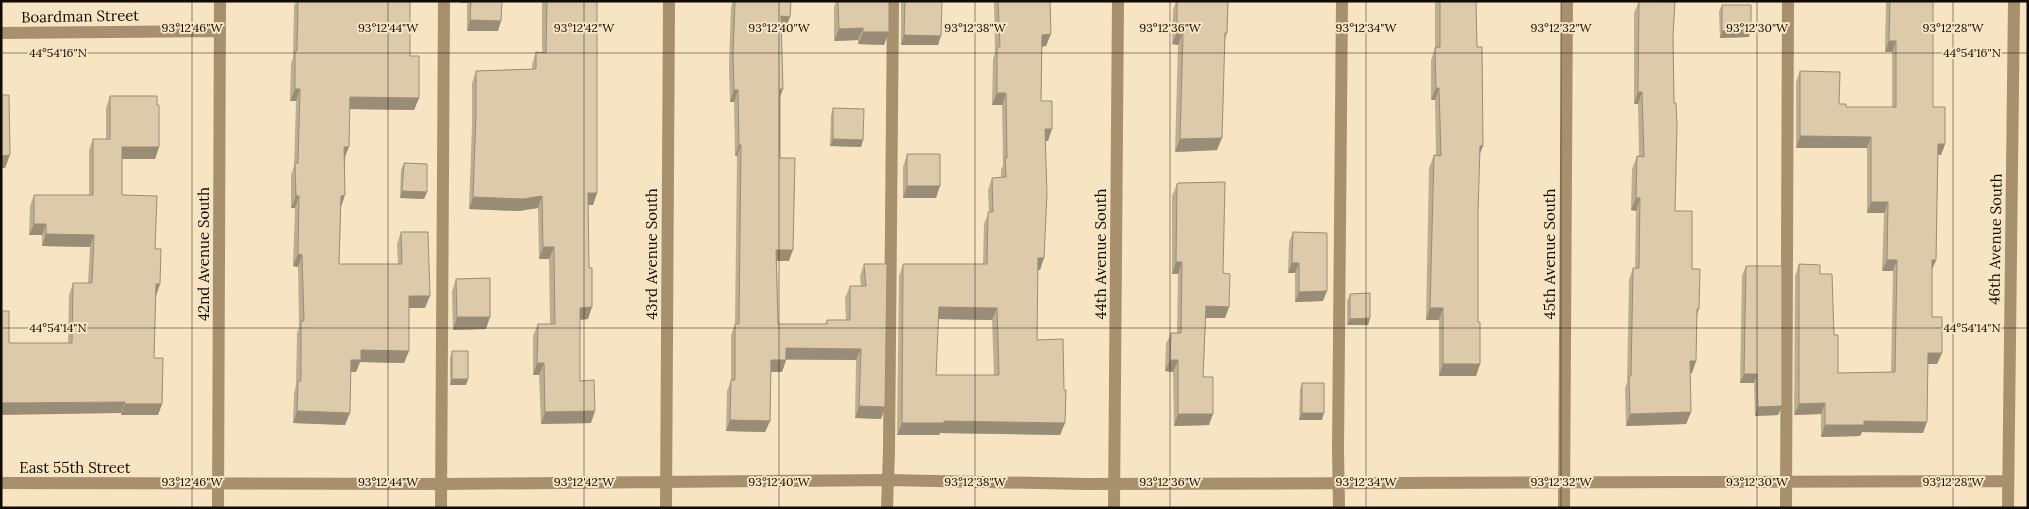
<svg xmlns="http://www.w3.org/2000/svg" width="2029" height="509" viewBox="0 0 2029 509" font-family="Lora,serif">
<rect width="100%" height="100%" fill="#f6e4c2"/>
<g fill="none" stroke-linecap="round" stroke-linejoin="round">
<path stroke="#a6906e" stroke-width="12" d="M441,508L444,1
M887,508L889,450L893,1
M1339,508L1338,449L1342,1
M1786,508L1788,1"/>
<path stroke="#a6906e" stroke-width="12" d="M1,33L220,31
M1,483L440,484L888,480L1086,484L2008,481
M218,508L220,1
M666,508L669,1
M1114,508L1118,1
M1564,508L1567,1
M2008,508L2014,1"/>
</g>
<path fill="#bdae92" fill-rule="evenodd" d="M296,1H410V56L419,98L414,110L350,109L341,207L339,264H398L397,244L401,232L425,308H409V351L404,363L360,362L356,372H351L345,425L293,423L294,393L296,385L297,333L299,327L298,267L293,266L295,208H291V175L294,166L296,101H290L291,63L293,58L294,6Z
M460,1H502L498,31H467V3H460Z
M542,1H597V193L593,205H588V319L580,320V381L591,423L541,424L539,375H533V336L538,324H550L549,259H539L538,208L519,211L469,209L472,125V83L476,71L532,69V64L536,52H542Z
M733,1H791L786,28H781L780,97V158L789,261H777L778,324H825L827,320H846L845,298L850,286H861L860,276L864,264L885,407L881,419L855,418L856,360H786L782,372H771L770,421L765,432L726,431L727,391L731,380V335L735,324L737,156H735L734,102H730L729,65L731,7Z
M836,1H889L884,45L858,44V40L834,41V7Z
M901,1H942L938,45H901Z
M994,1H1050L1046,46L1042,47L1041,101L1048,141H1046L1040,270H1038L1037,340L1065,423L1060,435L940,433L939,435H897L899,276L903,264H983L984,224L989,212L988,190L992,178H1001V170L1003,165L1002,105H992L993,59L995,53ZM938,319L992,320L994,375H936Z
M1176,1H1228L1227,33L1225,40L1217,150L1175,152L1178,45L1172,44L1173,10Z
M1435,1H1476L1477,47L1483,146L1479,155L1478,214V322L1480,364L1476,376H1439V320H1426L1429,168L1434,155L1436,156L1435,100H1431V60L1435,48Z
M1639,1L1673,35L1675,211L1692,269L1699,309L1697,317L1696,361L1692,373H1690L1691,412L1686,424L1626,426L1625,388L1627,383L1629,280L1633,268H1635L1636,211L1631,210L1632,169L1637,156H1639L1638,104H1634V13Z
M1886,1H1933V107L1945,144L1941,155H1938L1936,260L1932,270V317L1942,353L1937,364H1928L1923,433L1862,432L1860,436L1821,437V414L1794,415L1795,276L1799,264L1820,274L1834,335L1838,373L1891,372L1893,271H1882L1884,213H1867V148H1796V82L1800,71L1839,104L1846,107H1892V52H1885Z
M1722,5L1749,37L1720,38L1719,11Z
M110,96L159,147L155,159H122V195L155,249L156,296L154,358L162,404L158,415H121V413L9,343H68L69,295L73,283H88L90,247L42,246V235H29L30,206L34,195H89V150L93,139H106V108Z
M833,108L863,140L861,147L830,146L831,115Z
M907,154L936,198H903V167Z
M404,163L427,192L424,199L400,198L401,170Z
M1177,184L1223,273L1229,307L1225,318H1206L1203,377L1209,425L1174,426L1173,372L1165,371L1166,344L1171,333H1177L1178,274H1172V196Z
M1293,232L1323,301L1295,302V273H1288L1289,242Z
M1746,266L1782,406L1778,415L1755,416L1754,383H1740L1742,275Z
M456,279L486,329L453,330L452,291Z
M1350,294L1370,318L1368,325H1347V301Z
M452,351L468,379L466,385H450V358Z
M1302,383L1322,420H1299L1300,389Z"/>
<path fill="#9a8d77" d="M461,1H468L467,3H460Z
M781,16L790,17L786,28H777Z
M470,20L501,21L498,31H467Z
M863,28L858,40L834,41L839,29Z
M1751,30L1749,37L1720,38L1722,31Z
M863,32H889L884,45L858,44Z
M1177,32H1183L1178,45L1172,44Z
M1051,34L1046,46L1037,47L1042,35Z
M904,35L941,36L938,45H901Z
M1889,41H1896L1892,52H1885Z
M1436,88H1439L1435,100H1431Z
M295,89H300L296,101H290Z
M780,89H783L779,100Z
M734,90H738L734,102H730Z
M1638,92H1642L1638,104H1634Z
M997,93H1006L1002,105H992Z
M350,97L419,98L414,110L346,109Z
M1045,129H1052L1048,141H1041Z
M1800,136L1871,137L1867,148H1796Z
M1222,138L1217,150L1175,152L1180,139Z
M833,139L863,140L861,147L830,146Z
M1938,144H1945L1941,155H1934Z
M739,145H741L737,156H735Z
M1480,146H1483L1478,158Z
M122,147H159L155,159H117Z
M344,147H349L344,159Z
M10,155L5,168H1V156Z
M907,186H940L936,198H903Z
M402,191L427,192L424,199L400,198Z
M588,193H597L593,205H584Z
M345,195L341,207V196Z
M296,196H299L295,208H291Z
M542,196L538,208L519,211L469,209L473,197Z
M1636,198H1640L1636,211L1631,210Z
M1871,202H1888L1884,213H1867Z
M34,224H46L42,235H29Z
M46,234L94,235L90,247L42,246Z
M543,247H554L549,259H539Z
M776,250H793L789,261H772Z
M298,254L302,255L298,267L293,266Z
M1038,258H1044L1040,270H1034Z
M1887,260H1897L1893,271H1882Z
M1932,260H1936L1931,272Z
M1176,262H1182L1178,274H1172Z
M1292,263H1299L1295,273H1288Z
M156,284H160L156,296Z
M1327,291L1323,301L1295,302L1299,292Z
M409,296H430L425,308H405Z
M1206,306L1229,307L1225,318H1202Z
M592,307L588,319L575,320L580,308Z
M939,307L997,308L992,320L935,319Z
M1430,308H1443L1439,320H1426Z
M457,317H490L486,329L453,330Z
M1370,318L1368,325H1347L1350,319Z
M786,348L861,349L856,360L782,359Z
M361,350L409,351L404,363L360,362L356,372H347L351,360Z
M1928,353H1942L1937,364H1924Z
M771,360H786L782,372H767Z
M1170,360H1178L1173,372L1165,371Z
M1690,361H1696L1692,373H1685Z
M537,363H544L539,375H533Z
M1443,364H1480L1476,376H1439Z
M1744,374H1757L1754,383H1740Z
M452,379H468L466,385H450Z
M125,402L121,413L1,415V403Z
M1825,403L1821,414L1794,415L1799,404Z
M125,404H162L158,415H121Z
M859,406L885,407L881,419L855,418Z
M1782,406L1778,415L1755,416L1758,407Z
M297,411L350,413L345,425L293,423Z
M595,411L591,423L541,424L545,412Z
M1691,412L1686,424L1626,426L1630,414Z
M1302,413H1324L1322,420H1299Z
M1178,414H1213L1209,425L1174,426Z
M730,420L770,421L765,432L726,431Z
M944,421L1065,423L1060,435L940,433L939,435H897L902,423Z
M1864,421L1927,422L1923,433L1862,432L1860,436L1821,437L1825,425Z"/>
<path fill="#dccaaa" stroke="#9a8d77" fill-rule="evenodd" d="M298,1H410V56H419V98L350,97L349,147H344L345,195L341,196L339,264H402L401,232H428L430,296H409V351L361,350V360H351L350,413L297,411L298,381H301V321H304L302,255L298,254L299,196H296L295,163H298L300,89H295V51H297Z
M471,1H502L501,21L470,20Z
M547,1H597V193H588L589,268H592V307L580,308V381L594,380L595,411L545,412L544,363H537L538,324H555L554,247H543L542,196L523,199L473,197L476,113V71L536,69V52L546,53Z
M735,1H791L790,17L781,16L783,89H780V158H795L793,250H776L778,324H827V320H850V286H866L864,264H887L885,407L859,406L861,349L786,348V360H771L770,421L730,420L731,380H735V324H739L741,145H739L738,90H734L733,54Z
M838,1H889V32H863V28L839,29Z
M905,1H942L941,36L904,35Z
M998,1H1050L1051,34L1042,35L1041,101H1052V129H1045L1047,194L1044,258H1038L1037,340L1063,339L1064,390H1066L1065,423L944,421V423H902L903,264H987L988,212H993L992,178L1006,177L1005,158H1007L1006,93H997V47H1000ZM939,307L997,308L999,375H936Z
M1177,1H1228L1227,33H1225L1222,138L1180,139L1183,32H1177Z
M1440,1H1476L1477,47H1482L1483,146H1480L1478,214V322H1480V364H1443V308H1430L1434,155L1441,156L1439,88H1436L1435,48L1440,47Z
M1639,1L1675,2L1673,35L1674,103H1676L1677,125L1675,211H1692V269H1700L1699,309H1697L1696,361H1690L1691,412L1630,414L1629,376H1631L1633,268H1639L1640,198H1636L1637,156L1644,157L1642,92H1638Z
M1890,1H1933V107H1945V144H1938L1936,260H1932V317H1942V353H1928L1927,422L1864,421V425H1825V403L1799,404V264L1820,265V274H1832L1834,335H1838V373L1895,372L1897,260H1887L1888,202H1871V137L1800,136V71L1840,72L1839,104H1846V107H1896V41H1889Z
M1722,5H1751V30L1722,31Z
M1,95H9L10,155L1,156Z
M110,96H157V105H159V147H122V195L157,196L155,249H161L160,284H156L154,358H163L162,404H125V402L1,403V311H9V343H72L73,283H92L94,235L46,234V224H34V195H93V139H110Z
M833,108L864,109L863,140L833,139Z
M907,154H940V186H907Z
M404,163L427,164V192L402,191Z
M1225,182L1223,273L1230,274L1229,307L1206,306L1203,377H1213V414H1178V360H1170L1171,333H1181L1182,262H1176L1177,184L1178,183Z
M1293,232L1327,233V291L1299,292V263H1292Z
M1746,266H1782V406L1758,407L1757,374H1744Z
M490,278V317H457L456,279Z
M1370,293V318L1350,319V294Z
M452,351H468V379H452Z
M1302,383H1324V413H1302Z"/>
<path fill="none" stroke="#110b02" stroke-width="1" stroke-opacity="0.45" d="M192,1V508M388,1V508M584,1V508M779,1V508M975,1V508M1170,1V508M1366,1V508M1561,1V508M1757,1V508M1953,1V508M1,53H2028M1,328H2028"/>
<g text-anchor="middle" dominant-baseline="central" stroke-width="4" stroke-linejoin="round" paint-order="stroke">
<g font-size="15" fill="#110b02" stroke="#f6e4c2">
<text transform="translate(80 16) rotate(-1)">Boardman Street</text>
<text transform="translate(1995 239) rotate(-89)">46th Avenue South</text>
<text transform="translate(203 254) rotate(-90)">42nd Avenue South</text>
<text transform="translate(651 254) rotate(-90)">43rd Avenue South</text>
<text transform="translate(1100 254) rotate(-90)">44th Avenue South</text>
<text transform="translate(1549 254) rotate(-90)">45th Avenue South</text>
<text x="75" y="467">East 55th Street</text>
</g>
</g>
<g font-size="12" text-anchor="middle" fill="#110b02" stroke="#f6e4c2" stroke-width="4" stroke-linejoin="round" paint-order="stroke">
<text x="192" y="32">93°12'46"W</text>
<text x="388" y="32">93°12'44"W</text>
<text x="584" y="32">93°12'42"W</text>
<text x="779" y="32">93°12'40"W</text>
<text x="975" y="32">93°12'38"W</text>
<text x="1170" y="32">93°12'36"W</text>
<text x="1366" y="32">93°12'34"W</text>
<text x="1561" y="32">93°12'32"W</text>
<text x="1757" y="32">93°12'30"W</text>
<text x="1953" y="32">93°12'28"W</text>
<text x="58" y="57">44°54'16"N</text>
<text x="1972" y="57">44°54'16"N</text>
<text x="58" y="332">44°54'14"N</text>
<text x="1972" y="332">44°54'14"N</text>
<text x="192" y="486">93°12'46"W</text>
<text x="388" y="486">93°12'44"W</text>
<text x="584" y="486">93°12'42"W</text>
<text x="779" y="486">93°12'40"W</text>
<text x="975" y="486">93°12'38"W</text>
<text x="1170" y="486">93°12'36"W</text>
<text x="1366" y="486">93°12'34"W</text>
<text x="1561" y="486">93°12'32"W</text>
<text x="1757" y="486">93°12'30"W</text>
<text x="1953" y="486">93°12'28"W</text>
</g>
<rect width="2029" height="509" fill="none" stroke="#110b02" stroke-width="5"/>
</svg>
